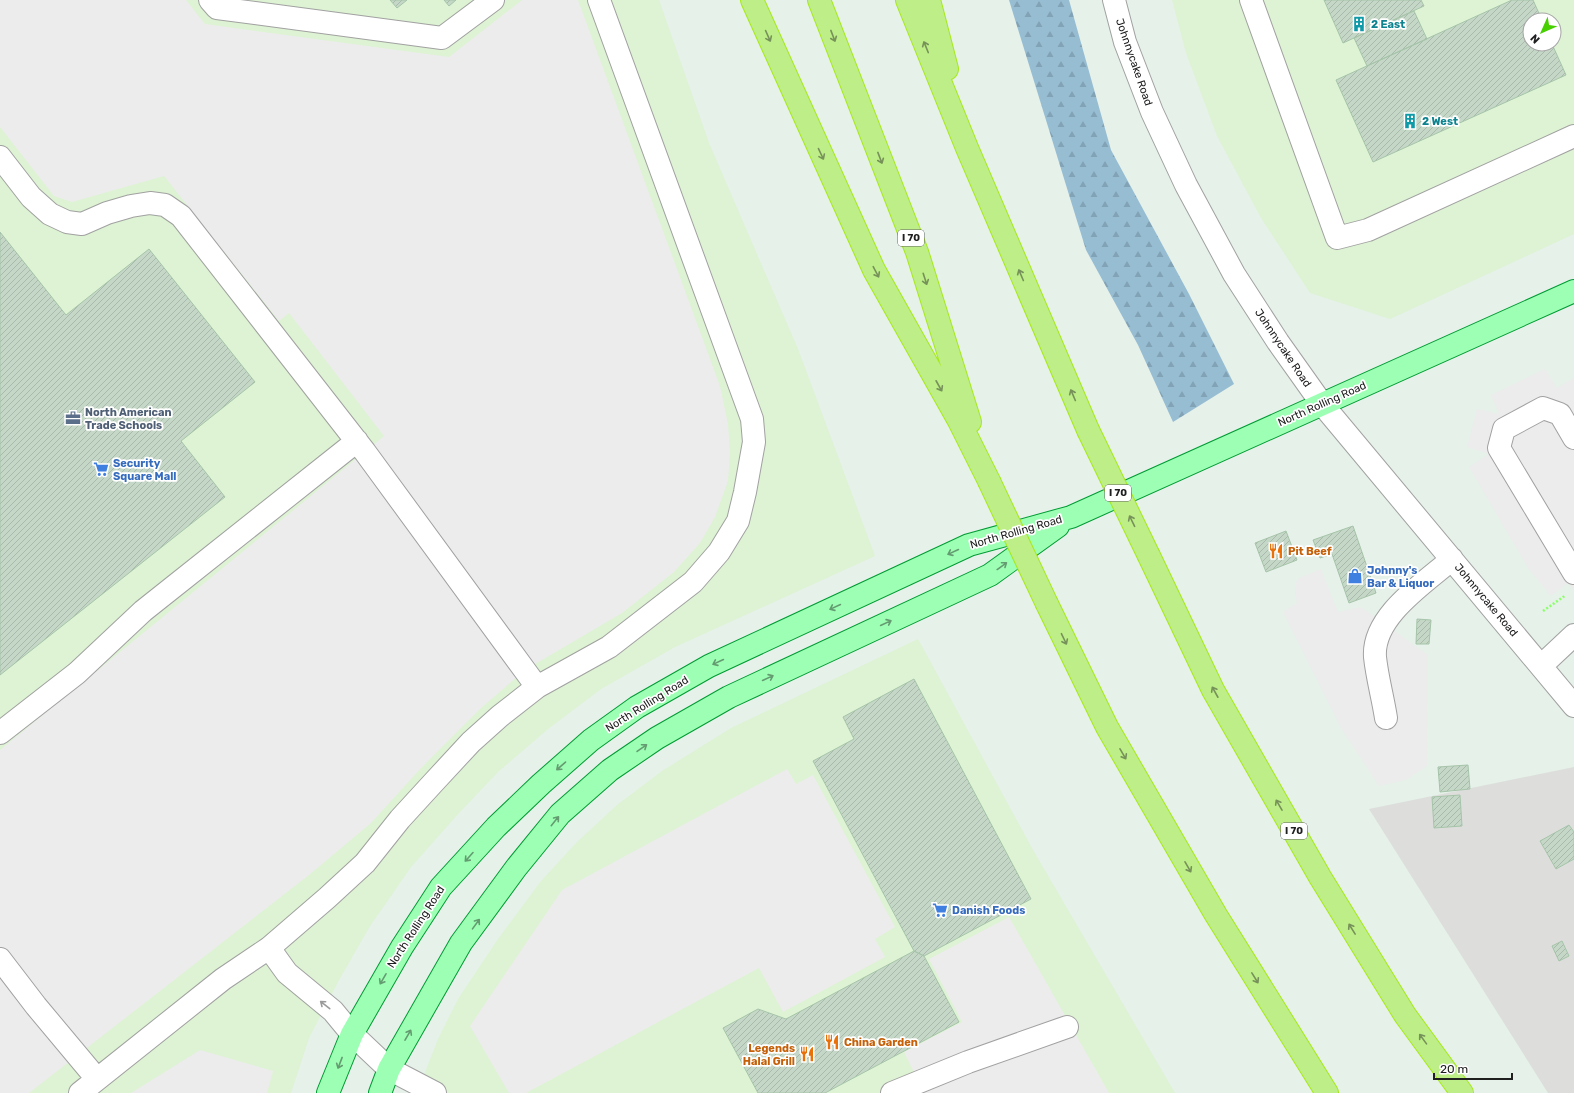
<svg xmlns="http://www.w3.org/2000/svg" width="1574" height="1093" viewBox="0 0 1574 1093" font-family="Rubik,sans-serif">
<defs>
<pattern id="forest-firs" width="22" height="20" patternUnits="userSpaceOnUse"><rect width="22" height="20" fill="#97bdd3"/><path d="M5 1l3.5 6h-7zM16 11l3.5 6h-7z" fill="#82a2b5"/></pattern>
<pattern id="building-hatch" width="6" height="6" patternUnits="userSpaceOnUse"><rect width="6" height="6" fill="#c5d8c7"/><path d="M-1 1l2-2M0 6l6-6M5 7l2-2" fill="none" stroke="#a9b9ab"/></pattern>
</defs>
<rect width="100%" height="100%" fill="#e5f1e9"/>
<path fill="#dddedc" d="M1574,767V1093H1548L1369,809Z"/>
<path fill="#ddf3d3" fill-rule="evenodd" d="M0,0H659L709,143L798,349L875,556L675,647L601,689L548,729L499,771L459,813L411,867L370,926L339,980L309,1038L291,1093H0Z
M1172,0H1574V234L1390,319L1310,293L1261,218L1217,136L1186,53ZM1530,20H1554V44H1530Z
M918,639L1033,850L1175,1093H417L438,1039L458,999L498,939L541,881L577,842L617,805L662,771L731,728Z"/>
<path fill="url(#forest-firs)" d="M1009,0H1069L1111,150L1189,294L1234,384L1173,422L1138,345L1086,250Z"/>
<path fill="#ececec" d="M0,0H186L205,24L449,57L522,0H578L720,386L728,424L730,453L728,481L715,517L700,543L674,572L622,613L525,670L480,709L421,768L371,823L309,875L29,1093H0V750L384,436L289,313L279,321L164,176L72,202L54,196L0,127Z
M1545,369L1557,388L1574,378V590L1568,583L1551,596L1528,568L1469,467L1489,454L1467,447L1477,409L1499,414L1491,395Z
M1321,569L1338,612L1361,607L1428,655L1427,766L1406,780L1379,786L1341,728L1283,612L1297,603L1295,591L1297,579Z
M787,769L796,784L813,775L895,927L875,939L885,957L783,1012L759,968L526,1093H509L470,1026L562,890Z
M1009,917L1109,1093H924L904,1052L962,1022L929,959Z
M200,1050L273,1071L267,1093H131Z"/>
<path fill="url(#building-hatch)" stroke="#a6c4a9" d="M390,0H407L397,8Z
M444,0H456L449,6Z
M1324,0H1421L1424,6L1343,43Z
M1512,0H1533L1542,20H1530V44H1552L1566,75L1373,162L1336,80Z
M1414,11L1427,39L1367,66L1354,38Z
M0,232L66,315L149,249L255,382L181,441L225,497L0,675Z
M1353,526L1376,593L1349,603L1332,554L1320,558L1313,540Z
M1286,531L1297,560L1266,572L1255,543Z
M1417,619L1431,620L1429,644H1416Z
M914,679L1031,899L924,956L914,951L813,761L854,739L843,717Z
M1468,765L1470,789L1440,792L1438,767Z
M1460,795L1462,826L1434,828L1432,797Z
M1569,825L1574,832V859L1556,869L1540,841Z
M1562,941L1569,956L1559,961L1552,946Z
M914,951L924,956L959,1022L825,1093H758L723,1028L758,1009L786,1019Z"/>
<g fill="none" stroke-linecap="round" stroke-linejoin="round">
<g stroke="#a1a1a1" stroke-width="24">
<path id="minor" d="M210,0L217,8L442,38L493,0
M1114,0L1125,42L1152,112L1186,185L1234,274L1278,342L1322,404L1574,706
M1251,0L1337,238L1368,230L1574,136
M0,157L31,197L50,214L67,222L82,224L107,213L131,206L150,203L165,205L181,216L365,452L537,687
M1574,438L1560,414L1543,408L1504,429L1499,448L1574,573
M1541,666L1574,635
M1386,718C1383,698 1377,677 1375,657C1372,616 1425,583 1452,559
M0,733L77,673L143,611L357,441
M269,948L287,973L333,1011L352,1034L389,1069L435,1093
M0,959L36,1006L97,1079
M80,1093L223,979L269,948L327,898L365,863L400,819L433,783L471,742L500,716L537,687L609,647L693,582L719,552L738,521L745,492L754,442L752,419L599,0
M892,1093L968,1062L1067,1027"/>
</g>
<g stroke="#009b33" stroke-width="24">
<path id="major" d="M328,1093L352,1034L402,947L441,887L496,827L541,784L591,740L637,707L709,666L969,545L1071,517L1574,291
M380,1093L389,1069L461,943L516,868L560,814L610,770L657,738L729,697L990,575L1058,526"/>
</g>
<g stroke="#a7e918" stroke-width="24">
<path id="highway" d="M752,0L874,270L958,419L989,481
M819,0L917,252L970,422
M907,0L967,148L1088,430
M929,0L947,69
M1149,556L1213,690L1320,877L1405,1015L1462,1093
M1047,604L1107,727L1216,915L1327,1093"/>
</g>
<path stroke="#8cff68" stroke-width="2.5" stroke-dasharray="2 2" stroke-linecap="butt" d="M1543,611L1566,595"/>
<use href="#minor" stroke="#fff" stroke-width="22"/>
<use href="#major" stroke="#9cffb3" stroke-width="22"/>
<use href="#highway" stroke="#bdee87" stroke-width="22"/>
<g stroke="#a7e918" stroke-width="24" stroke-linecap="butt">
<path id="highway-bridge" d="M1088,430L1149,556
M989,481L1047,604"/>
</g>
<use href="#highway-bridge" stroke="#bdee87" stroke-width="22"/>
</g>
<defs><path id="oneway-shaft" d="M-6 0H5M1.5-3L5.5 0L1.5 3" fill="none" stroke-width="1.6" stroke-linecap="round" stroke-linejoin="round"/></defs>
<g stroke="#769159">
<use href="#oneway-shaft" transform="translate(768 36) rotate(66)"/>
<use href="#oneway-shaft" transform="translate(833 36) rotate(69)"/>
<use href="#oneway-shaft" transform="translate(926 47) rotate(-112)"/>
<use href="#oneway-shaft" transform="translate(821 154) rotate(65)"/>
<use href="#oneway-shaft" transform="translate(880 158) rotate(69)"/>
<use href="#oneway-shaft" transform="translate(876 272) rotate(62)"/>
<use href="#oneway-shaft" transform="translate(1021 275) rotate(-113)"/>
<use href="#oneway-shaft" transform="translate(925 279) rotate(72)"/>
<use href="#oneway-shaft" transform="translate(939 386) rotate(61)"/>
<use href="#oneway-shaft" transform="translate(1073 395) rotate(-113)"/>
<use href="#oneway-shaft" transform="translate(1132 521) rotate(-116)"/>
<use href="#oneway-shaft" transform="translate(1064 639) rotate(64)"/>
<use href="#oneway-shaft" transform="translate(1215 692) rotate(-119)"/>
<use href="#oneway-shaft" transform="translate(1123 754) rotate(60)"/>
<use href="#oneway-shaft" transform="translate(1279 805) rotate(-120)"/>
<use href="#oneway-shaft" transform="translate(1188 867) rotate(60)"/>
<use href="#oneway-shaft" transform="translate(1352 929) rotate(-122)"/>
<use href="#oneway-shaft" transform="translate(1255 978) rotate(58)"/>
<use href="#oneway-shaft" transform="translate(1423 1039) rotate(-126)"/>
</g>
<g stroke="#649b71">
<use href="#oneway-shaft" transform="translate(953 552) rotate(155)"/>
<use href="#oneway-shaft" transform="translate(1002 566) rotate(-36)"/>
<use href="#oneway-shaft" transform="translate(835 607) rotate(155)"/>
<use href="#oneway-shaft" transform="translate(886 623) rotate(-25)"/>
<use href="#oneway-shaft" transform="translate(718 662) rotate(155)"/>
<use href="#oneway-shaft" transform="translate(768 678) rotate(-25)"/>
<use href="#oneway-shaft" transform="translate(642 748) rotate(-35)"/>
<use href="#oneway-shaft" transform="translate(561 766) rotate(139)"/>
<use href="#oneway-shaft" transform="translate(555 821) rotate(-51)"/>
<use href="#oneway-shaft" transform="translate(469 857) rotate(132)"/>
<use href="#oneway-shaft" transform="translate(476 924) rotate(-54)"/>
<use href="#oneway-shaft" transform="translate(383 979) rotate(120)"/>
<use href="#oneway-shaft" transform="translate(408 1035) rotate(-60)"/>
<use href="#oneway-shaft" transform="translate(340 1063) rotate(111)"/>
</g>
<use stroke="#9b9b9b" href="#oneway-shaft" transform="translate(325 1005) rotate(-142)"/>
<defs>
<g id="building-bare" transform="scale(1.2)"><path d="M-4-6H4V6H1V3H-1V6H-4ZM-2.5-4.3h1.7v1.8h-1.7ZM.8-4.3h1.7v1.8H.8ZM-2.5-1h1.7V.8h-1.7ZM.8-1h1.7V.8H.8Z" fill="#0f9aa8" stroke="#fff" stroke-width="2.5" paint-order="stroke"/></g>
<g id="office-bare" transform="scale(1.2)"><path d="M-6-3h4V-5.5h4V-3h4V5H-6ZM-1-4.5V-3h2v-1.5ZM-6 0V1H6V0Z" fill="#5c6f8a" stroke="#fff" stroke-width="2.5" paint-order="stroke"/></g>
<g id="supermarket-bare" transform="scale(1.2)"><path d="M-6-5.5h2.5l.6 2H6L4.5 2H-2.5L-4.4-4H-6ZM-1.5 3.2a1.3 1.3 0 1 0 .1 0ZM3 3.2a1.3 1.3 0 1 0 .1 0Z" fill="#3f7fe0" stroke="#fff" stroke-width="2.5" paint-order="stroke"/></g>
<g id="restaurant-bare" transform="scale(1.2)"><path d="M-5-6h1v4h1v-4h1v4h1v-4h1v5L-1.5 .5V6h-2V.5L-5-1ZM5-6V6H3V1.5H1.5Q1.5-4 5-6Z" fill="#e8710a" stroke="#fff" stroke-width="2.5" paint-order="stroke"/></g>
<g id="shop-bare" transform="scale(1.2)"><path d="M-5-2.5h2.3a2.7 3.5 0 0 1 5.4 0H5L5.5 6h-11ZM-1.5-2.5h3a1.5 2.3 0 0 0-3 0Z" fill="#3f7fe0" stroke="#fff" stroke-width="2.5" paint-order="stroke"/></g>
</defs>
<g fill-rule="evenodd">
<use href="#building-bare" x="1359" y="24"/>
<use href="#building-bare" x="1410" y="121"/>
<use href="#office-bare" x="73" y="418"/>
<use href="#supermarket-bare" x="101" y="469"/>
<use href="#restaurant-bare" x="1276" y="551"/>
<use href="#shop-bare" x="1355" y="576"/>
<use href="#supermarket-bare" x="940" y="910"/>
<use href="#restaurant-bare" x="832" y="1042"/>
<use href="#restaurant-bare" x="807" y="1054"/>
</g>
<g text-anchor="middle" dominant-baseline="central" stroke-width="3.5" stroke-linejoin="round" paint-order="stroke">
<g fill="#fff" stroke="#636363" stroke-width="1">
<rect x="898" y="230" width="26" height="16" rx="3"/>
<rect x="1105" y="485" width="26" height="16" rx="3"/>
<rect x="1281" y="823" width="26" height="16" rx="3"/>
</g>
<g font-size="10" font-weight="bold" fill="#202020">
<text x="911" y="238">I 70</text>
<text x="1118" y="493">I 70</text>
<text x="1294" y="831">I 70</text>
</g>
<g font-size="11" font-weight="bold" fill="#0d838f" stroke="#fff" text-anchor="start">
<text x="1371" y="24">2 East</text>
<text x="1422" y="121">2 West</text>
</g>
<g font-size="11" fill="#202020" stroke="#fff">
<text transform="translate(1134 62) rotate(71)">Johnnycake Road</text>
<text transform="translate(1283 348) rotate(56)">Johnnycake Road</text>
<text transform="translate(1322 404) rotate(-24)">North Rolling Road</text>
<text transform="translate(1016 532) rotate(-16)">North Rolling Road</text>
<text transform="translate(1486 600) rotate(50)">Johnnycake Road</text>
<text transform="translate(647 704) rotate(-32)">North Rolling Road</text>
<text transform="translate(416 927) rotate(-57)">North Rolling Road</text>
</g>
<g font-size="11" font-weight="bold" fill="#4e5e75" stroke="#fff" text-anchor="start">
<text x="85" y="412">North American<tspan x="85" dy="13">Trade Schools</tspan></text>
</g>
<g font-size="11" font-weight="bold" fill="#366cbe" stroke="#fff" text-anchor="start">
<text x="113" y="463">Security<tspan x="113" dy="13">Square Mall</tspan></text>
<text x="1367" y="570">Johnny's<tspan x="1367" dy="13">Bar &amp; Liquor</tspan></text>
<text x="952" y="910">Danish Foods</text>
</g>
<g font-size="11" font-weight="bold" fill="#c56008" stroke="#fff" text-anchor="start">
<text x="1288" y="551">Pit Beef</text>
<text x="844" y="1042">China Garden</text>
<text x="795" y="1048" text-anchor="end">Legends<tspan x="795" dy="13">Halal Grill</tspan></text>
</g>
</g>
<g transform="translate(1542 32) rotate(225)"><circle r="19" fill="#ffffff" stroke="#a6a6a6"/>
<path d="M0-3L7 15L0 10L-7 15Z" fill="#47cf00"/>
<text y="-6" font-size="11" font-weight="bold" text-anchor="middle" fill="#202020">N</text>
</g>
<path d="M1434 1073v6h78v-6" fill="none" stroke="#202020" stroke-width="2"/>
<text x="1440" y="1073" font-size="12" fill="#202020" stroke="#ffffff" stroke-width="3" paint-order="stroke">20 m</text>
</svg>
